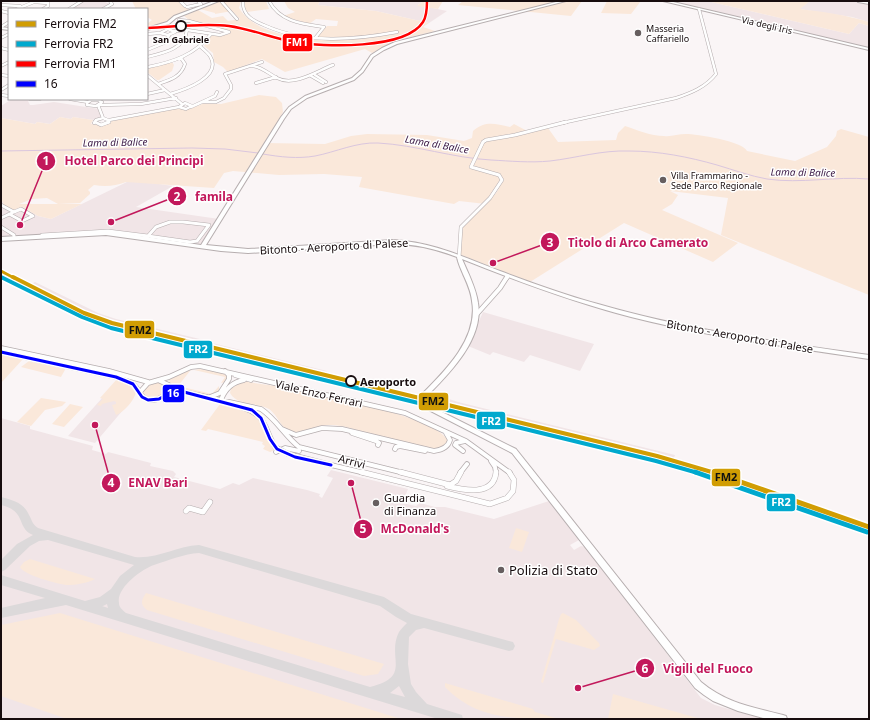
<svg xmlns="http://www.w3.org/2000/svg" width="870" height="720" viewBox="0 0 870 720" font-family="'Noto Sans',sans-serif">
<rect width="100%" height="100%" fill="#faf5f6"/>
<path fill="#f1e5e7" d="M84,1H103L110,4L102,9L72,8Z
M320,1H433H423L418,5L447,11L429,23L376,11L318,5Z
M707,1L849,34L859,23L869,26V48L678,3Z
M810,1H851L869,5V22L852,17L799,9Z
M12,99L30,100L28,101L30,105H33L54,102L99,109L101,118L93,120L73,117L71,119L60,117L50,124L37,122L35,124L1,118V106Z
M131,180L173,186L136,207L219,219L204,242L199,244L124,233L1,238V201L22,207L38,216L51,219Z
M35,282L98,313L116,319L204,340L197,348L191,347L99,322L24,288Z
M483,312L594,344L580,371L530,355L524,362L493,352L490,355L468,346Z
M212,343L327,371L322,378L206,350Z
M103,397L129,403L95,443L68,436Z
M449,399L458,402L675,455L672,463L444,409Z
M1,418L30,426V429L93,446L92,450L106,454L108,452L151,463L150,466L173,471L176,474L174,477L220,489L233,483L239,485L253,478L307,490L320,494L319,496L322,498L333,478L327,476L331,470L408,489L402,503L416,506L420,503L435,507H445L494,519L549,501L579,540L570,545L574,550L581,546L585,547L701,698L715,705L764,719H1Z"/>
<path fill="#fae8da" d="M132,1H178L190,11L168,22L147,28V24L152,20L147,17V9H136Z
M219,1H241L239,8C255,33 288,36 315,40L327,26H337L338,21L316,19L309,24L283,16L295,12L288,8L284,1H320L318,5L376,11L429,23L423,27L435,31L398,40L372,53L365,49L285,72L262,59L228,72L223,67L214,62L213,53L204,46L212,35H225L229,34L230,31L189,20L184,16L198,10L212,18L223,16L228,21L240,19L232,11L215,14V13L200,9Z
M245,1H266L269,9L247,12L244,6Z
M423,1H582L571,16L458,5L463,1H443L438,9L417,6Z
M607,1H641L631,14L601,13Z
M707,1H810L800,9C824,12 846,15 869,22V26L859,23L849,34Z
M172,62L174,65L172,71L159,80H157L147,72L150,68Z
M259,95L276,97L282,103L283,112L266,143L325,144L351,136L367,134L427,135L464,141L472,138L473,131C486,120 495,124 510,127L514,124L529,132L548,128L558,142L616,140L618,133L625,126C637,130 651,136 664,136C671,137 678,134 686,134C696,134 743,141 747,151L795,161L827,147L836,136L837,131L841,129L869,137V295L721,235L728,198L670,191L678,195L672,204L662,210L738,243L713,262L624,223L530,282L461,255C460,247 459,237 462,229C468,216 492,202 500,187L486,204L459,201L454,204L359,187L362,177L324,174L279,175L233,171L224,173L214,188L126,182C115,186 106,187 94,185L88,190L90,192V194L80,203L58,204L47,198L32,199L19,204H82L51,219L38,216L22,207L13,210L2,204L4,203L1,201V118L35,124L37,122L50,124L60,117L71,119L73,117L93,120L91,124L103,125L112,121L178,108L189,109L205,103L221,104Z
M1,355L23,359L1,383Z
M29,361L66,368L61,377L21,367Z
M200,369L224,373L228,376L226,382L221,383L225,377L194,370L190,371L178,386L212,394L219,386V391C205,399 188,390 173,391L172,384L168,380L188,371Z
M117,379L132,387L136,392C134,401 124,412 116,415L112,405L116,404V402L114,401L102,404L101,406L97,405L103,399L100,398Z
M244,381C261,385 278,385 295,389C322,394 439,418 448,441L444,448L433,450L342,426C333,425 325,424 317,427C309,430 302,434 293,432C281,430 278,415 269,409C257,402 237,406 230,393L231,388Z
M155,382H161L168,387V390C166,392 163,396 161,397C148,403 129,392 155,382Z
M41,398L66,402L62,406L45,410L31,426L17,422Z
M70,404L83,407L64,427L52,424Z
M220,404C243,408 255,408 265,431C268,438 270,445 275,450L270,452L263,449L265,446L262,444L263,442L208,429L206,431L201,430Z
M516,528L529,532L522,552L509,548Z
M30,559L95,579C87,583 76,585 67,585C58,584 23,575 20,567L24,562Z
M146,593L384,664L378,674L364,676L147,610C140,605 141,600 146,593Z
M60,613L401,719H67L1,696V625Z
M563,613L576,620L599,643L600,646L594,650L556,639L543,683L541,682L559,619L561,614Z
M445,683L533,709L535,712L559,719C515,719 477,720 445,687Z
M613,694L701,719H608Z"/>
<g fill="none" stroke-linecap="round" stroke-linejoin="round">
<path stroke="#dac6de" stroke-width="1" d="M1,151L192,148L225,149L258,153
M263,154C280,157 298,159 315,156C336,152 356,142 378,143C416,145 453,158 491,160C510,161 530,163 550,161C576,158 602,150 629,151C659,151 689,157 717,165C734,170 750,176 767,179C801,184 835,176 869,179"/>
<path fill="#dcd9da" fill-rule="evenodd" d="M1,497C13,500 24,503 29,515C32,520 32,524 38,528L135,557C158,559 177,546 199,545L384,597L411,614L509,641L513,642L515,646L513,650L509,651L424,628L416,630L409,637L408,664L411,684L416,692L427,704L462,715L463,719H438L66,605L1,618V608L45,598L1,585V575L85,601L100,597L111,589L120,576L134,565L48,540L39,541L30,546L5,570L1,572V560L17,544L33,535C16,528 27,511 1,505ZM199,553L380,606L396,617L407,623C404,626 401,629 399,632C386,657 413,677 370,687L126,613C123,610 119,608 119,603C116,588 142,569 154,565C169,560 184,554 199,553ZM107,604L108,608L102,606H103ZM399,686L405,697L390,693Z"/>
<g stroke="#b6aeaf" stroke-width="3.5">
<path id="street-far3" d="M180,1L185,6
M221,1L237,19
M243,1C242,16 254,21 266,26C307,44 354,40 397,32
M269,1C280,22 303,24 324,27L316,37
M1,5L20,6
M187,7L201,4L198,1
M17,9L34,2L48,3
M43,9L48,6V3
M69,9L82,1
M103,9L112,4L110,1
M1,11L9,13
M1,27L9,22
M168,29L175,32L168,35L160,33Z
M175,31L187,30L220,35L229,32L189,21L179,20
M147,34L160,33
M1,38L9,34
M1,48L9,50
M147,50L164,43L170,34
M147,57C163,53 185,49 187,30
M1,66L9,62
M252,66C261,66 269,74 277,78C294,87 317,71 333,65
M148,67C173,62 195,55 211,34
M1,75L9,76
M147,75L182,104
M315,75L326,82
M311,76L323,83
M256,83L276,77
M158,84C170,80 181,77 185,64L181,58
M1,90L9,85
M147,94L165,90
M170,94C184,90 223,77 210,56C208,53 204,50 201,47
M1,95L9,96
M30,99H40
M70,99L88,102
M91,100H98L102,102L96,106L87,105V103Z
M204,102H216L224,98L231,89V85L225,74L262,62
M185,103L192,106L186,109L179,107Z
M98,105L103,118
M100,105L141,104L176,98
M191,107L215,96L217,92
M109,120L179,107
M94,123L96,120L103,118L108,120L109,122L106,123
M562,123L676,98C691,93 706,87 716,74L699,9"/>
</g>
<g stroke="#b6aeaf" stroke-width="4">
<path id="street-far2" d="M95,122L101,125L109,122
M1,205L14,212L1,218
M9,214L22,221L33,216L21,209L14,212
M170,222H183L209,225L197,241L190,242L148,236L156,227Z
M1,227L14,235V238
M42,235L108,231L148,236
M147,238L148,236
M459,258L461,227L490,198L502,180L499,175L471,167L483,142L486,140L515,135L566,122
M507,278L508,276"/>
</g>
<g stroke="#b6aeaf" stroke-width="5.5">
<path id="street-far1" d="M476,315L500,288L507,277
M1,348L109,371L148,382
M1,352L116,377C121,379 130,381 134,385C137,388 139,392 142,396C151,405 163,398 170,390L169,385L160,381
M235,375L251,380
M140,392L148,383L169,377L191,367L200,366L405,413L466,441L510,473
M168,394L184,392L261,409C276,419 285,436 299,447L404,473
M210,397L220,393L229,379V375L225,371
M221,400C225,389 233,382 244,380
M241,407C267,415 263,426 275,447
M282,429L296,435L322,428L342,429L434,451C441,450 448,448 450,440L446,433
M352,433L376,441L379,443L378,445
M395,449L396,447L400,446L425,451
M463,451L455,445L456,443L465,441
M276,452L285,448L299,451
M491,461L495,467L496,473
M331,465L365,473
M460,473L467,464"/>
</g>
<g stroke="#b6aeaf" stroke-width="6">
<path id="street" d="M361,472L490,504L507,498L513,491L514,480L509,472
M400,472L450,485L456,481L461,472
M447,486C463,490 494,497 496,472
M186,511L189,508L203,512L210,502"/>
</g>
<g stroke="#b6aeaf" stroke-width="2">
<path id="secondary" d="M214,1H219L176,18L169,24L147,30V28L167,22L174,16Z
M560,1H566L397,44L384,50L373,57L363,72L354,80L307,98L291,109L284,119L206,245L248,249L393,240C433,242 463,257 500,271C532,283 565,295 598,304C687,330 778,342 869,355V359C789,347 709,337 631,317C573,302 517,281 462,259C468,273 476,288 478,303C484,338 451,372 428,395C434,397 434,402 430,406L516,449L701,682C726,703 752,707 783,715L786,716L787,719H767L738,711L713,701L704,695L695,688L512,453L419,405L417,401L419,397C443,373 479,339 472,301C471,291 467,283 463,274C461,269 458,263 457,257C436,249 416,244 393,244L248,253L221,251L106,235L1,241V237L106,231L201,245L281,117L289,107L305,96L352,78L361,70L371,55L382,48L395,42ZM425,398L427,401L425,404L423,401Z
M663,1H669L869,48V50Z
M857,1L869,2V4L858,2Z
M1,27L9,28V30L1,29Z"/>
</g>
<use href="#street-far3" stroke="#fefefe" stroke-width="2.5"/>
<use href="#street-far2" stroke="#fefefe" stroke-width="3"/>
<use href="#street-far1" stroke="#fefefe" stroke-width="4"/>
<use href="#street" stroke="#fefefe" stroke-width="5"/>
<use href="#secondary" fill="#fefefe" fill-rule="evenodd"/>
<g stroke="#b6aeaf" stroke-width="5.5" stroke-linecap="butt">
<path id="street-bridge" d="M275,447L288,454L331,465"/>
</g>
<use href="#street-bridge" stroke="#fefefe" stroke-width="4"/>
<g stroke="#fff" stroke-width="6">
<path id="bus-1" d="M1,352L116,377L133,384L142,397L148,400L159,399L168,394L184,392L252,410L261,418L270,439L277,449L295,457L331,465"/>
</g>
<use href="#bus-1" stroke="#00f" stroke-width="3"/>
<g stroke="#fff" stroke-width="5.5">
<path id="rail-1-far2" d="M1,271L14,278"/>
</g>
<g stroke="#fff" stroke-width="7">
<path id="rail-1-far1" d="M13,277L84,313L112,323L657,456L715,473"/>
</g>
<g stroke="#fff" stroke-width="8">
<path id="rail-1" d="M712,472L869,527"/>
</g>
<g stroke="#fff" stroke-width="5.5">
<path id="rail-2-far2" d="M1,277L3,278"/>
</g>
<g stroke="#fff" stroke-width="7">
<path id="rail-2-far1" d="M1,277L82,317L111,328L656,461L698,473"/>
</g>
<g stroke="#fff" stroke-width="8">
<path id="rail-2" d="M695,472L867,532"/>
</g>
<g stroke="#fff" stroke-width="4.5">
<path id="rail-3" d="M147,28C174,27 202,23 229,26C251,29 272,38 294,42C323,47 405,50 423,22C427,16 427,8 427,1"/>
</g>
<use href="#rail-1-far2" stroke="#d19d03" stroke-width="3"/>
<use href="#rail-1-far1" stroke="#d19d03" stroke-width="4"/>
<use href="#rail-1" stroke="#d19d03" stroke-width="5"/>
<use href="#rail-2-far2" stroke="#00a9ce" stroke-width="3"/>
<use href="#rail-2-far1" stroke="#00a9ce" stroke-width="4"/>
<use href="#rail-2" stroke="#00a9ce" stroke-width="5"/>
<use href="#rail-3" stroke="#f00" stroke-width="2.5"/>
</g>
<g fill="#fff" stroke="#170c0e" stroke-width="2">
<circle cx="181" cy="26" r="5"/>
<circle cx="351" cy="381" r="5"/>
</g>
<g fill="#665e5f" stroke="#fff" stroke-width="1.5">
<circle cx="638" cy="33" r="4"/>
<circle cx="663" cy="180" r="4"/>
<circle cx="376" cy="503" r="4"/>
<circle cx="501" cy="570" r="4"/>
</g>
<g text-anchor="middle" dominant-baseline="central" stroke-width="3" stroke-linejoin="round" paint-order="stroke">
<g font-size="9" fill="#170c0e" stroke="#fff">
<text transform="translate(767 25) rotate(13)">Via degli Iris</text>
</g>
<g font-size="9" fill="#170c0e" stroke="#fff" text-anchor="start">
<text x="646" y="28">Masseria<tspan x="646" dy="10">Caffariello</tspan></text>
<text x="671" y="175">Villa Frammarino -<tspan x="671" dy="10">Sede Parco Regionale</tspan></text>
</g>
<g font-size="9" font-weight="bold" fill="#170c0e" stroke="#fff">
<text x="181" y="39">San Gabriele</text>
</g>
<g font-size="10" font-style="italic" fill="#3a1844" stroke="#fff">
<text transform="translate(115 142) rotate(-1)">Lama di Balice</text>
<text transform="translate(437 144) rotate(10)">Lama di Balice</text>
<text transform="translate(803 172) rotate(1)">Lama di Balice</text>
</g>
<g font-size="11" fill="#170c0e" stroke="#fff">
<text transform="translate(334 246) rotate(-3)">Bitonto - Aeroporto di Palese</text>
<text transform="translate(740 336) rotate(10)">Bitonto - Aeroporto di Palese</text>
<text transform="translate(319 393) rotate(13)">Viale Enzo Ferrari</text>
<text transform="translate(352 461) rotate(14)">Arrivi</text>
</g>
<g font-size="11" font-weight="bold" fill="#170c0e" stroke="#fff" text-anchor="start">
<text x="360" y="381">Aeroporto</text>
</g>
<g font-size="11" fill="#170c0e" stroke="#fff" text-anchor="start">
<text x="384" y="497">Guardia<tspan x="384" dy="13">di Finanza</tspan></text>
</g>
<g font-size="13" fill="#170c0e" stroke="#fff" text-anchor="start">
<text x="509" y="570">Polizia di Stato</text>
</g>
</g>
<path fill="none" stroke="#c2185b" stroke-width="1.5" d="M20 225L46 161M111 222L177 196M493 263L550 242M95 425L111 483M351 483L363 529M578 688L645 668"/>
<g fill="#c2185b" stroke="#fff" stroke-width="1.5">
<circle cx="20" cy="225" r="4"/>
<circle cx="111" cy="222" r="4"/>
<circle cx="493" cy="263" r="4"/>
<circle cx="95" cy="425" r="4"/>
<circle cx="351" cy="483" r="4"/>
<circle cx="578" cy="688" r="4"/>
<circle cx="46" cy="161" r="10"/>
<circle cx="177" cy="196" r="10"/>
<circle cx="550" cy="242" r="10"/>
<circle cx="111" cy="483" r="10"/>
<circle cx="363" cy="529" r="10"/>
<circle cx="645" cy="668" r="10"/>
</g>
<g font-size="12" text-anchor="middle" font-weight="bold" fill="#fff">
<text x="46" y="165">1</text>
<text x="177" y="201">2</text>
<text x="550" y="247">3</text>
<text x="111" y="487">4</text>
<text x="363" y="533">5</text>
<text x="645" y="673">6</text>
</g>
<g font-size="12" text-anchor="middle" font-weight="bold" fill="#c2185b" stroke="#fff" stroke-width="3" stroke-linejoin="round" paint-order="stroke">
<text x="134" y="165">Hotel Parco dei Principi</text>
<text x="214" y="201">famila</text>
<text x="638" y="247">Titolo di Arco Camerato</text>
<text x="158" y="487">ENAV Bari</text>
<text x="415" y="533">McDonald's</text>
<text x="708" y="673">Vigili del Fuoco</text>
</g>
<g stroke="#fff" stroke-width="1.5">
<rect x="282" y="33" width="31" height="19" rx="4" fill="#f00"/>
<rect x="124" y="320" width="31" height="19" rx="4" fill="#d19d03"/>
<rect x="183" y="340" width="30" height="19" rx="4" fill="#00a9ce"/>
<rect x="162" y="384" width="23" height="19" rx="4" fill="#00f"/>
<rect x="418" y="392" width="31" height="19" rx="4" fill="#d19d03"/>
<rect x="476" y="411" width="30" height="19" rx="4" fill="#00a9ce"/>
<rect x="711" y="468" width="30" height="19" rx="4" fill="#d19d03"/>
<rect x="766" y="493" width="30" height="19" rx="4" fill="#00a9ce"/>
</g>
<g font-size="11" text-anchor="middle" font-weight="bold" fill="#fff">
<text x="297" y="46">FM1</text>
<text x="198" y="353">FR2</text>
<text x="173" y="397">16</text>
<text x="491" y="425">FR2</text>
<text x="781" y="506">FR2</text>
</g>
<g font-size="11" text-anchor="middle" font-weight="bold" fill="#111">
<text x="140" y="334">FM2</text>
<text x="433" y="405">FM2</text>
<text x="726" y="481">FM2</text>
</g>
<rect width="870" height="720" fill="none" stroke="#170c0e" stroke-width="4"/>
<rect x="8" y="8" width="140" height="92" fill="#ffffff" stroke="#a29e9f"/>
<rect x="16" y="21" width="20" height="6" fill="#d19d03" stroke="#a29e9f"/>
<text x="44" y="28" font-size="12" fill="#170c0e">Ferrovia FM2</text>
<rect x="16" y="41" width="20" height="6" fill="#00a9ce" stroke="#a29e9f"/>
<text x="44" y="48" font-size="12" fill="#170c0e">Ferrovia FR2</text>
<rect x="16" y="61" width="20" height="6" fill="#ff0000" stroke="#a29e9f"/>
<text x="44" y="68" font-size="12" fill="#170c0e">Ferrovia FM1</text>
<rect x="16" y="81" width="20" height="6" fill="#0000ff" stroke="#a29e9f"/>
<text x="44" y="88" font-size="12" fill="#170c0e">16</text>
</svg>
